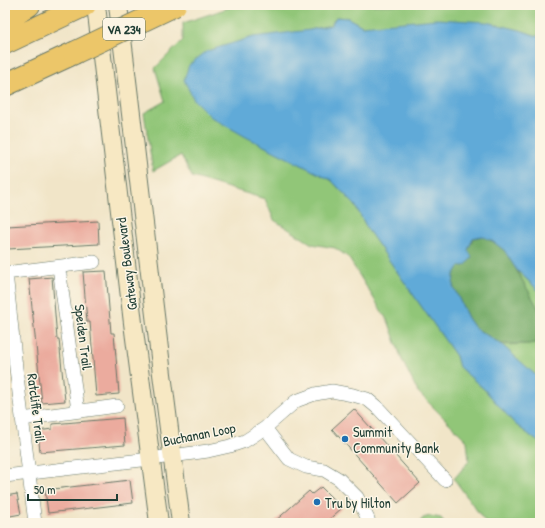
<svg xmlns="http://www.w3.org/2000/svg" width="545" height="528" viewBox="0 0 545 528" font-family="'Patrick Hand',sans-serif">
<rect width="100%" height="100%" fill="#fcf5e5"/>
<filter id="ink" filterUnits="userSpaceOnUse"><feTurbulence type="fractalNoise" baseFrequency=".025" numOctaves="2"/><feDisplacementMap in="SourceGraphic" scale="8" xChannelSelector="R" yChannelSelector="G"/><feConvolveMatrix kernelMatrix="1 2 1 2 8 2 1 2 1" color-interpolation-filters="sRGB"/></filter>
<filter id="wash" filterUnits="userSpaceOnUse"><feTurbulence type="fractalNoise" baseFrequency=".012" numOctaves="4" result="noise"/><feDisplacementMap in="SourceGraphic" scale="16" xChannelSelector="R" yChannelSelector="G"/><feGaussianBlur stdDeviation="0.9" result="paint"/><feColorMatrix in="noise" values="0 0 0 0 0 0 0 0 0 0 0 0 0 0 0 0 0 1.4 0 .05"/><feComposite in="paint" operator="in"/></filter>
<g filter="url(#wash)">
<rect width="100%" height="100%" fill="#f1e5c8"/>
<path fill="#91c678" stroke="#588256" d="M237,5H540V37L520,30L362,26L348,18L336,17L331,25L310,30L289,158L331,180L355,205L368,230L456,356L459,367L484,389L515,424L540,443V523H486L454,479L469,461L467,441L418,392L402,360L389,323L348,257L335,248L312,244L274,220L265,199L192,177L181,155L153,171L144,113L165,101L155,68L183,40V23Z
M516,269L540,292V311L538,308Z
M540,342V379L501,345L528,344Z
M430,516L441,518L445,523H419L423,518Z"/>
<path fill="#74ab68" stroke="#4a744e" d="M482,236L492,241L505,250L538,308L540,311V342L528,344H501L475,328L468,318L453,286L454,275L474,238Z"/>
<path fill="#60aad8" stroke="#407486" d="M336,17L348,18L362,26L437,19L486,22L520,30L540,37V292L516,269L504,250L492,241L482,236L473,238L468,250L472,257L466,265L459,267L454,275L453,286L468,318L475,328L501,344L540,379V443L515,424L484,389L459,367L456,356L368,230L355,205L331,180L246,137L211,117L194,100L184,80L189,65L207,51L253,37L310,30L331,25Z"/>
<g id="blocks">
<path fill="#ebab9e" d="M98,221L99,244L8,249L7,226Z
M106,271L111,333H114L119,394L96,396L90,322H87L83,272Z
M52,277L57,339H59L65,401L42,403L29,279Z
M354,409L420,483L398,503L332,429Z
M123,418L125,445L40,452L38,431L52,429V424Z
M130,480L133,503L48,513L45,490Z
M321,487L342,508L325,523H273L309,491L312,494Z
M17,494L21,514L5,517V496Z"/>
</g>
</g>
<g filter="url(#ink)">
<use href="#blocks" fill-opacity="0" stroke="#687868" stroke-width="1"/>
<g fill="none" stroke-linecap="round" stroke-linejoin="round">
<g stroke="#687868" stroke-width="14">
<path id="street" d="M59,267L78,411
M5,273L94,262
M6,273L16,368L35,523
M22,419L117,406
M265,428L289,459L306,467L324,470L339,479L357,497L368,519L369,523
M5,476L150,459L208,451L230,446L245,441L265,428L296,401L315,394L332,391L353,395L367,399L379,409L445,480"/>
</g>
<g stroke="#687868" stroke-width="20">
<path id="secondary" d="M96,5L133,323L159,523
M118,5L162,374L181,523"/>
</g>
<g stroke="#687868" stroke-width="24">
<path id="highway" d="M5,21L29,5
M5,43L85,5
M5,85L74,53"/>
</g>
<use href="#street" stroke="#fff" stroke-width="13"/>
<use href="#secondary" stroke="#f7e8c3" stroke-width="18"/>
<use href="#highway" stroke="#ecc669" stroke-width="22"/>
<g stroke="#687868" stroke-width="24" stroke-linecap="butt">
<path id="highway-bridge" d="M74,53L175,5"/>
</g>
<use href="#highway-bridge" stroke="#ecc669" stroke-width="22"/>
</g>
</g>
<g fill="#1f6fb2" stroke="#fcf5e5" stroke-width="1.5">
<circle cx="345" cy="439" r="4"/>
<circle cx="317" cy="502" r="4"/>
</g>
<g text-anchor="middle" dominant-baseline="central" stroke-width="3" stroke-linejoin="round" paint-order="stroke">
<rect fill="#fcf5e5" stroke="#617469" stroke-width="1" x="103" y="18" width="42" height="22" rx="3"/>
<g font-size="13" font-weight="bold" fill="#1f3d34">
<text x="124" y="29">VA 234</text>
</g>
<g font-size="14" fill="#1f3d34" stroke="#fcf5e5">
<text transform="translate(126 264) rotate(-97)">Gateway Boulevard</text>
<text transform="translate(84 337) rotate(83)">Speiden Trail</text>
<text transform="translate(37 408) rotate(83)">Ratcliffe Trail</text>
<text transform="translate(199 434) rotate(-11)">Buchanan Loop</text>
</g>
<g font-size="14" fill="#1f3d34" stroke="#fcf5e5" text-anchor="start">
<text x="353" y="431">Summit<tspan x="353" dy="16">Community Bank</tspan></text>
<text x="325" y="502">Tru by Hilton</text>
</g>
</g>
<rect width="545" height="528" fill="none" stroke="#fcf5e5" stroke-width="20"/>
<path d="M28 494v6h89v-6" fill="none" stroke="#1f3d34" stroke-width="2"/>
<text x="34" y="494" font-size="12" fill="#1f3d34" stroke="#fcf5e5" stroke-width="3" paint-order="stroke">50 m</text>
</svg>
